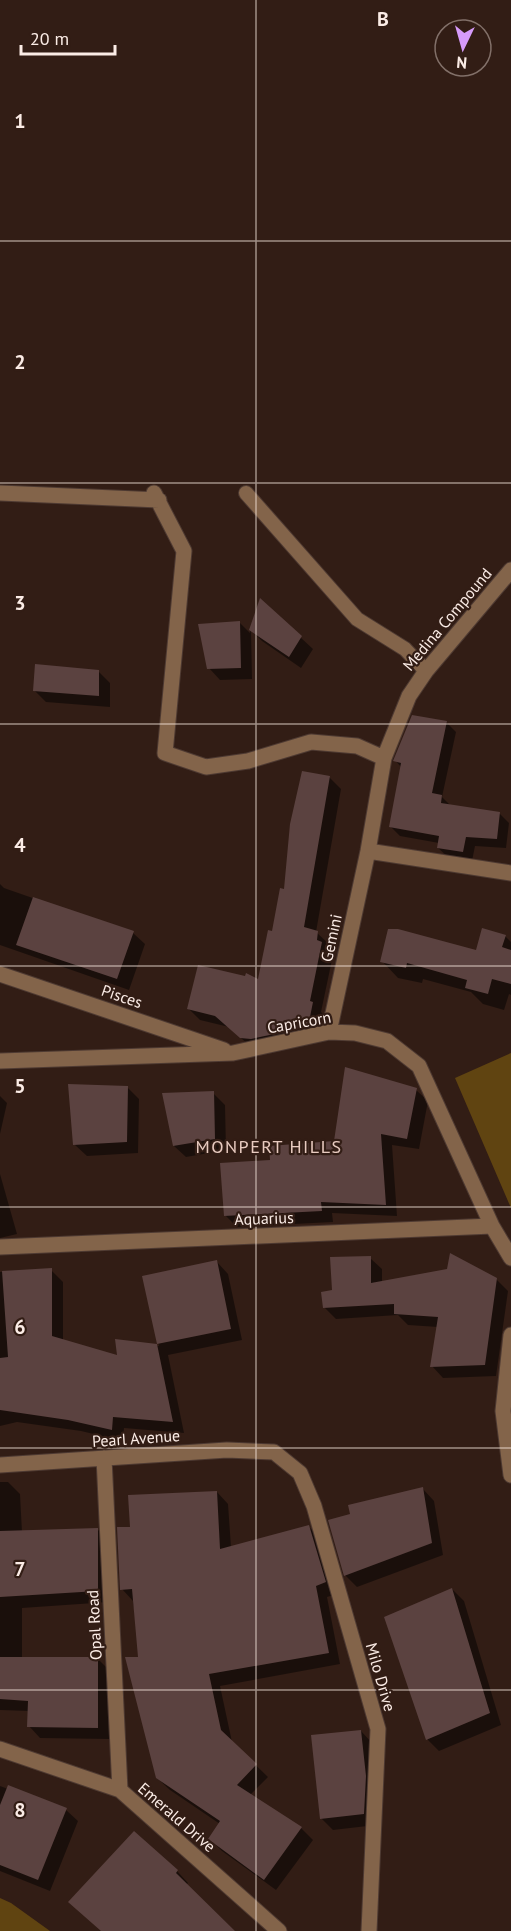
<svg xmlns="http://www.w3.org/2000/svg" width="511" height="1931" viewBox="0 0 511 1931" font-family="'PT Sans',sans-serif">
<rect width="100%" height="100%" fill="#321d15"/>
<path fill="#604411" d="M511,1053V1208L455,1078Z
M0,1898L11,1903L50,1931H0Z"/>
<path fill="#0007" d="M260,600L313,649L301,668L262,641L251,630L252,679L220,680L209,668L239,622L250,633Z
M99,672L110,683V707L46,702L34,690Z
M446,722L456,732L442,797L451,806L500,814L509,823L506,848L475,846L472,861L448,857L438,848L439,843L400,836L391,827L401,767L395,760Z
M329,777L341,789L316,932L329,944L328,950L333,955L321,1012L324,1015L320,1038L253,1049L229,1027L200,1020L188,1008L259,981L285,891Z
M0,884L4,888L133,933L145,944L129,990L0,945Z
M505,936L511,942V995L509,994L504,1010L483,1004L471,992L423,979L422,983L398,978L382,961L477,952Z
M127,1087L139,1099L138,1153L87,1156L75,1145Z
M416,1090L428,1101L419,1149L392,1145L397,1216L332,1213L333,1222L237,1227L225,1215L271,1161L335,1142Z
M213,1093L225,1105L226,1150L186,1157L174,1146Z
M0,1096L7,1103L0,1134Z
M0,1174L17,1234L0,1238Z
M370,1258L382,1269V1282L496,1279L508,1291L496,1376L443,1378L432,1366L438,1327L408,1325L398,1315L336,1319L324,1307L334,1291Z
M217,1262L228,1274L242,1340L168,1355L184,1433L124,1428L123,1441L81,1431L17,1422L0,1426V1272L51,1270L63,1282V1341L118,1357L116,1341L159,1346L144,1277Z
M0,1482H8L20,1494L22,1532L97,1529L109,1541V1602L22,1608V1659L97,1658L109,1670V1739L40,1738L29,1726V1711L0,1710Z
M423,1489L434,1501L443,1555L357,1587L345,1575Z
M217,1492L228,1504L231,1547L309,1527L321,1539L337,1594L327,1597L340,1664L220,1686L232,1742L268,1777L250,1795L301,1828L313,1840L276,1890L222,1851L210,1839L220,1824L170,1790L157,1778L133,1601L122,1589L132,1528Z
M452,1589L464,1601L501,1725L439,1751L428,1740L386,1617Z
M361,1731L372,1743L376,1825L333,1830L321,1818Z
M0,1786L66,1810L78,1821L50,1891L0,1871Z
M177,1871L188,1883L186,1885L232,1931H101Z"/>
<path fill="#5b4240" d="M260,598L302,636L289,657L249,630Z
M240,621L241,668L207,669L198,624Z
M35,664L99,670V696L33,691Z
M412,715L447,721L432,793L442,795L441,803L500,812L497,839L466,837L463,852L437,848L439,836L389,827L401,763L393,761Z
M302,771L330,776L304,927L318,931L317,940L322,942L310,1001L313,1002L308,1027L251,1039L240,1038L215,1016L187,1009L198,965L245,976L246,973L258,979L268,930L272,931L280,888L284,889L290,824Z
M33,897L134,931L117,979L16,945Z
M482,928L506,935L502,947L511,950V984L492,979L488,994L465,988L467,980L407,963L406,968L380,962L388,929H398L476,950Z
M345,1067L417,1088L407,1139L381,1134L386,1205L321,1202L322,1211L224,1216L220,1163L270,1160L269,1146L334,1141Z
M68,1084L128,1086L127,1142L73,1145Z
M214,1091L215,1139L173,1146L162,1093Z
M450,1253L497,1278L485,1365L430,1367L438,1317L394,1314V1304L323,1308L321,1292L332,1290L330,1257L371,1256V1283L447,1269Z
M217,1260L231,1329L157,1344L142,1276Z
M52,1268V1336L117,1355L115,1339L157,1344L173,1422L113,1417L112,1430L68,1420L0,1410V1358L8,1357L2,1271Z
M423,1487L432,1543L344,1576L328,1520L350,1514L348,1505Z
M217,1491L220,1549L309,1525L326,1582L316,1586L329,1653L209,1674L221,1730L257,1764L237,1785L302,1827L264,1880L208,1839L220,1821L156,1778L125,1657H138L132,1589L120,1590L117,1527H130L128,1495Z
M98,1528V1591L0,1597V1531Z
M452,1588L490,1713L426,1740L384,1617Z
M0,1657H98V1728L27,1727L28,1701L0,1699Z
M361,1730L366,1776L364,1814L320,1819L311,1735Z
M8,1785L67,1808L38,1880L0,1865V1805Z
M134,1831L178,1870L176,1873L235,1931H101L68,1902Z"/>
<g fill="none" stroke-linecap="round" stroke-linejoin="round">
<g stroke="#4e3a32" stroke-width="16">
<path id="lane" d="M246,493L357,619L405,649L426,671"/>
</g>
<g stroke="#4e3a32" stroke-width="17">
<path id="street" d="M0,493L159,500
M154,493L184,551L165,753L206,767L248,761L311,742L357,746L384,758
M368,851L511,873
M0,974L224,1050
M329,1032L368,851L384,758L409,696L426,671L511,570
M0,1061L233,1053L329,1032L355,1033L387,1041L419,1066L492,1226L511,1258
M0,1247L492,1226
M511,1335L503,1411L511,1475
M104,1458L120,1790
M0,1465L227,1450L274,1452L300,1473L314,1506L378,1729L369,1931
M0,1749L120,1790L279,1931"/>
</g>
<use href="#lane" stroke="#83644a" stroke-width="14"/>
<use href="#street" stroke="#83644a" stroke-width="15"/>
</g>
<path fill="none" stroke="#fbece6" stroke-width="1.5" stroke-opacity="0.55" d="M256,0V1931M0,241H511M0,483H511M0,724H511M0,966H511M0,1207H511M0,1448H511M0,1690H511"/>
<g text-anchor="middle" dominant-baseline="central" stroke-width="4.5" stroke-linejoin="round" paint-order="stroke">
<g font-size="16" fill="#fbece6" stroke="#321d15">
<text transform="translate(447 619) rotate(-50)">Medina Compound</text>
<text transform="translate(331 938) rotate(-78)">Gemini</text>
<text transform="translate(122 996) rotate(19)">Pisces</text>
<text transform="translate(299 1022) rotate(-10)">Capricorn</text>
<text transform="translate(264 1218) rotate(-2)">Aquarius</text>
<text transform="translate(136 1438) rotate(-4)">Pearl Avenue</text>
<text transform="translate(94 1625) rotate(-93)">Opal Road</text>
<text transform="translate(381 1677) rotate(74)">Milo Drive</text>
<text transform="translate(177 1817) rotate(41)">Emerald Drive</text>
</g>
<g font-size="18" letter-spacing="1.5" fill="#e8cbc0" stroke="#321d15">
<text x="269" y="1146">MONPERT HILLS</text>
</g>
</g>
<g font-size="20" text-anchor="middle" font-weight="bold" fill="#fbece6" stroke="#321d15" stroke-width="4.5" stroke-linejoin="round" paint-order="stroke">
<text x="383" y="26">B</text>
<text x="20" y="128">1</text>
<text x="20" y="369">2</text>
<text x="20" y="610">3</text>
<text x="20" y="852">4</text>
<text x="20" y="1093">5</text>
<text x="20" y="1334">6</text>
<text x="20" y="1576">7</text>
<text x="20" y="1817">8</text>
</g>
<g transform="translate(463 48) rotate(185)"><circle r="28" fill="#321d15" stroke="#827069" stroke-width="1.5"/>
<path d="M0-4.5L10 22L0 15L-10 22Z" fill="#d69bfa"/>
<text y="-9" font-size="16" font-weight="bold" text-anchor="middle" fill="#fbece6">N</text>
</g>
<path d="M21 45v9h94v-9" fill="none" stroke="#fbece6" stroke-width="3"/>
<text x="30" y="45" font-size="18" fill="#fbece6" stroke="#321d15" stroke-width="4.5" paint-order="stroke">20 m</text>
</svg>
